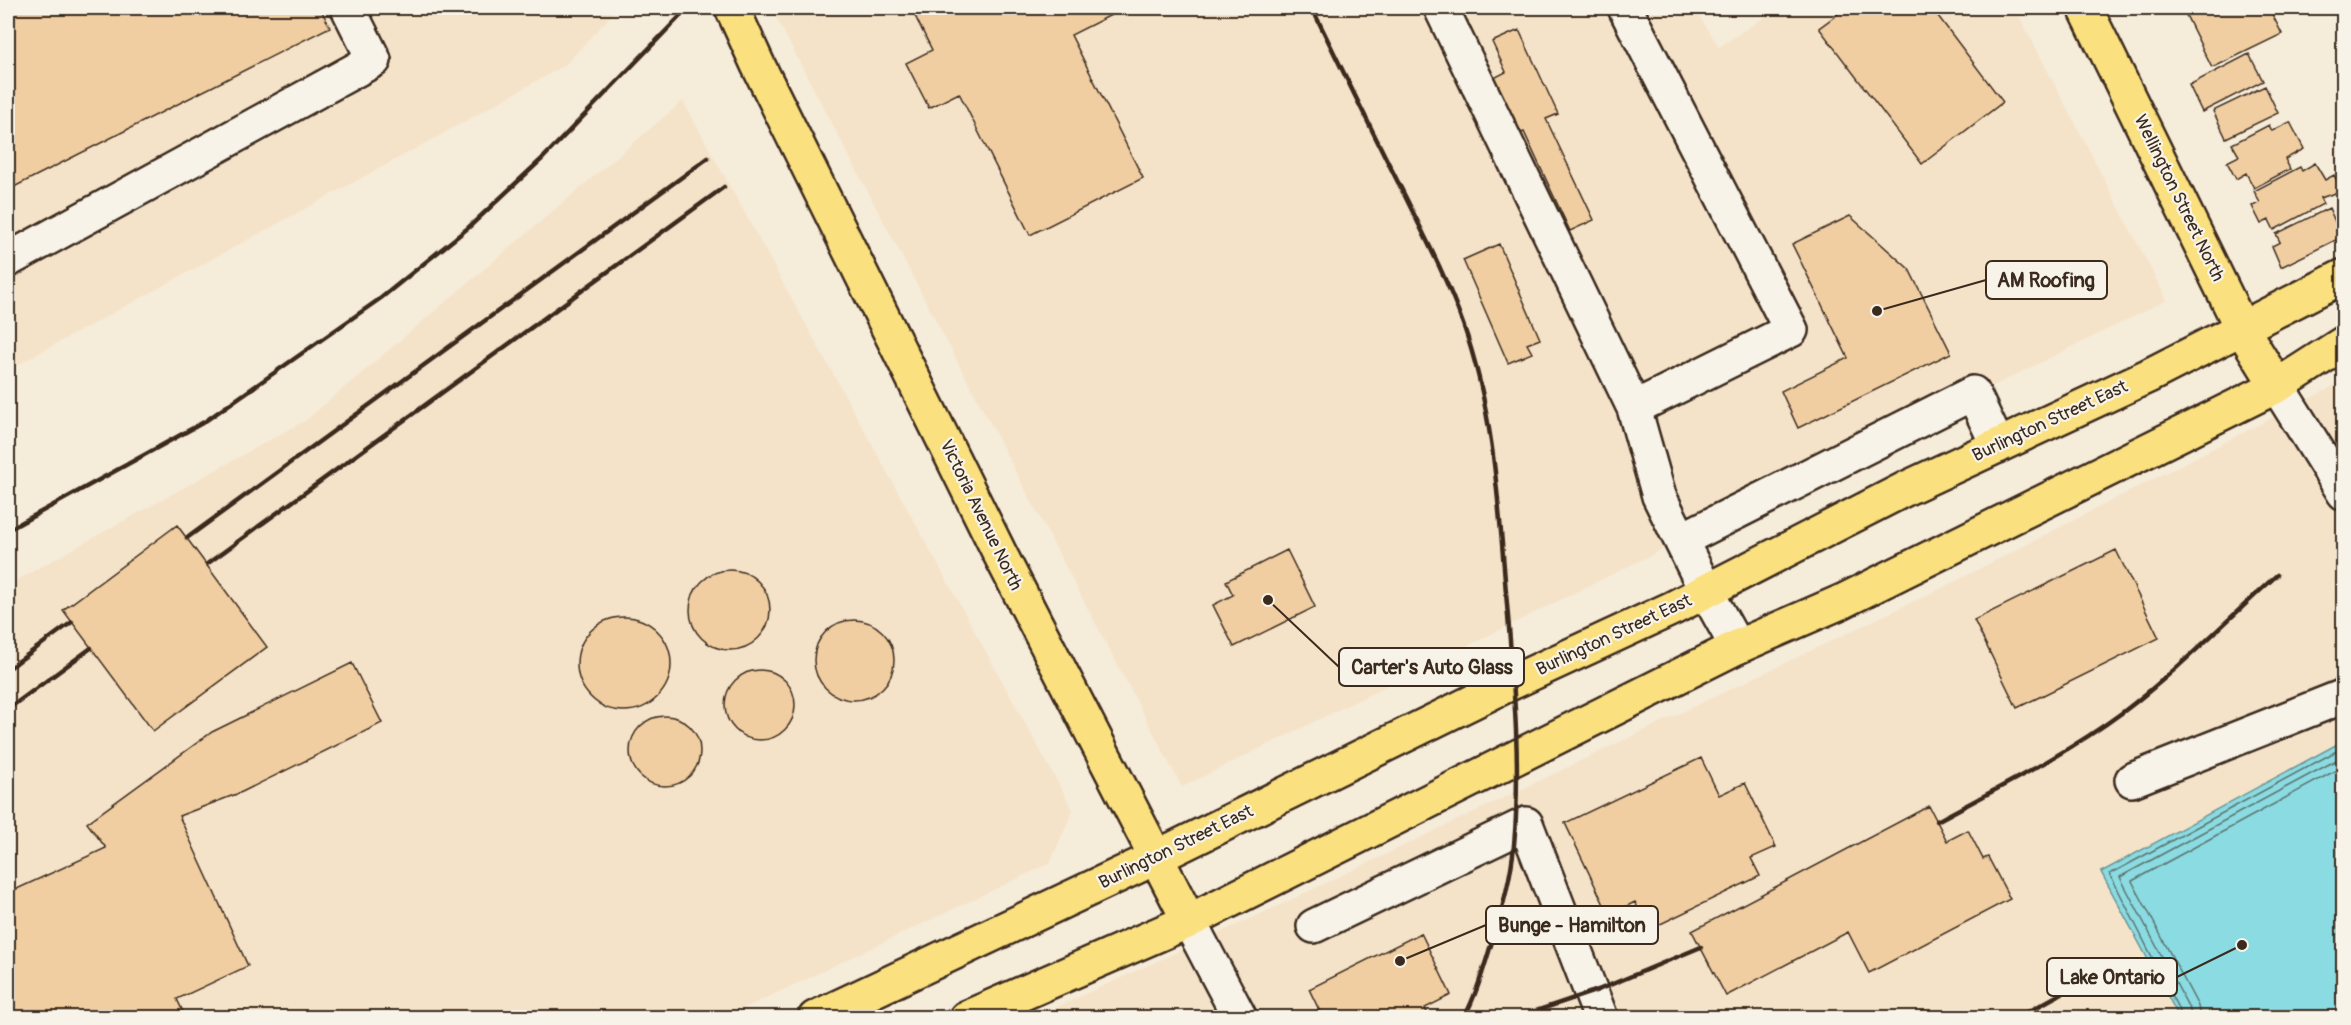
<svg xmlns="http://www.w3.org/2000/svg" width="2351" height="1025" viewBox="0 0 2351 1025" font-family="Pangolin,sans-serif">
<rect width="100%" height="100%" fill="#f6ecda"/>
<filter id="ink" filterUnits="userSpaceOnUse"><feTurbulence type="fractalNoise" baseFrequency=".0167" numOctaves="2"/><feDisplacementMap in="SourceGraphic" scale="12" xChannelSelector="R" yChannelSelector="G"/><feConvolveMatrix kernelMatrix="1 2 1 2 8 2 1 2 1" color-interpolation-filters="sRGB"/></filter>
<g filter="url(#ink)">
<path fill="#f4e3c9" d="M8,8H618L565,65L435,138L8,370Z
M771,8H1694L1719,47L1778,8H2015L2167,300L1182,787Z
M683,101L1073,810L1050,863L726,1017H8V585L306,420Z
M2343,379V741L2101,872L2179,1017L1033,1018L1280,905L1954,582L2328,389Z"/>
<path fill="#8adbe2" stroke="#6a9494" stroke-width="1.5" d="M2343,741V1017H2179L2101,872Z"/>
<g fill="none" stroke-linecap="round" stroke-linejoin="round">
<path stroke="#5b716c" stroke-width="1.5" d="M2183,1018L2110,874L2344,747
M2191,1018L2190,1010L2120,877L2344,756
M2200,1018L2198,1006L2132,881L2344,766"/>
</g>
<path fill="#f0cea1" stroke="#3b2a1e" stroke-width="1.5" d="M8,8H320L330,27L8,190Z
M911,8H1125L1071,35L1143,178L1030,235L959,93L929,108L906,63L932,50Z
M1846,8H1932L2003,102L1922,164L1819,28Z
M2196,8H2269L2282,34L2212,68L2185,13Z
M1519,30L1558,114L1546,119L1594,220L1570,231L1524,132L1514,136L1488,81L1506,72L1492,42Z
M2249,54L2263,81L2202,112L2189,85Z
M2265,86L2278,113L2226,138L2213,111Z
M2290,122L2304,149L2285,159L2290,169L2254,188L2246,173L2236,179L2227,162L2239,156L2232,144L2269,125L2272,131Z
M2315,163L2325,180L2334,175L2342,191L2320,198L2323,204L2274,230L2269,220L2261,224L2252,206L2260,203L2254,191L2300,167L2302,171Z
M2329,208L2342,237L2281,267L2272,246L2280,242L2276,234Z
M1850,216L1909,269L1951,353L1798,428L1781,391L1848,358L1792,244Z
M1499,244L1540,339L1527,344L1532,353L1508,363L1463,260Z
M177,525L267,647L153,731L63,610Z
M1287,550L1315,607L1234,647L1213,605L1233,595L1226,581Z
M2116,550L2159,638L2017,708L1974,620Z
M690 610a40 40 0 1 1 80 0a40 40 0 1 1-80 0Z
M577 664a47 47 0 1 1 94 0a47 47 0 1 1-94 0Z
M814 660a40 40 0 1 1 80 0a40 40 0 1 1-80 0Z
M352,663L382,723L242,792L179,816L248,966L177,999L186,1018H8V893L106,848L87,823L212,732Z
M725 705a35 35 0 1 1 70 0a35 35 0 1 1-70 0Z
M630 751a35 35 0 1 1 70 0a35 35 0 1 1-70 0Z
M1701,758L1719,795L1745,783L1776,847L1751,858L1760,876L1648,930L1635,902L1609,915L1565,823Z
M1929,806L1947,841L1968,830L1983,859L1988,857L2010,899L1869,973L1848,932L1726,996L1692,931Z
M1421,933L1451,995L1425,1008L1429,1017L1323,1018L1309,989Z"/>
<g fill="none" stroke-linecap="round" stroke-linejoin="round">
<g stroke="#3b2a1e" stroke-width="38">
<path id="minor" d="M1441,8L1634,408L1659,496L1706,591L1737,647
M1625,8L1791,330L1634,408
M8,260L374,60L348,8
M2277,386L2344,493
M1681,540L1973,393L1998,446
M2132,780L2344,696
M1189,921L1240,1018
M1314,926L1526,824L1601,1018"/>
</g>
<g stroke="#3b2a1e" stroke-width="38">
<path id="major" d="M732,8L758,65L1000,554L1189,921
M2085,8L2242,329L2277,386
M815,1018L1157,857L1513,682L1673,608L1907,488L2148,376L2344,276
M966,1018L1189,921L1737,647L1843,601L2277,386L2344,343"/>
</g>
<use href="#minor" stroke="#f7f3e8" stroke-width="33"/>
<use href="#major" stroke="#fbe080" stroke-width="33"/>
<path stroke="#3b2a1e" stroke-width="4.5" d="M1312,8C1343,71 1374,135 1406,198C1426,239 1448,281 1463,324C1492,405 1498,494 1505,580C1512,668 1522,756 1514,845C1511,880 1501,915 1490,948C1483,971 1476,995 1464,1018
M8,530L204,422L381,298L468,228L543,158L688,8
M187,538L708,158
M207,564L724,187
M8,669L72,622
M8,709L91,648
M1937,821C2000,787 2065,755 2123,712C2177,671 2226,621 2277,575
M1515,1018L1598,990L1701,947
M2017,1018L2091,977"/>
</g>
</g>
<g text-anchor="middle" dominant-baseline="central" stroke-width="4.5" stroke-linejoin="round" paint-order="stroke">
<g font-size="18" fill="#3b2a1e" stroke="#f7f3e8">
<text transform="translate(2179 198) rotate(64)">Wellington Street North</text>
<text transform="translate(2050 421) rotate(-25)">Burlington Street East</text>
<text transform="translate(981 515) rotate(64)">Victoria Avenue North</text>
<text transform="translate(1614 635) rotate(-25)">Burlington Street East</text>
<text transform="translate(1176 847) rotate(-26)">Burlington Street East</text>
</g>
</g>
<path fill="none" stroke="#3b2a1e" stroke-width="2" d="M1877 311L1986 280M1268 600L1339 667M1400 961L1486 925M2242 945L2177 977"/>
<g fill="#3b2a1e" stroke="#f7f3e8" stroke-width="2">
<circle cx="1877" cy="311" r="6"/>
<circle cx="1268" cy="600" r="6"/>
<circle cx="1400" cy="961" r="6"/>
<circle cx="2242" cy="945" r="6"/>
</g>
<g fill="#f7f3e8" stroke="#3b2a1e" stroke-width="2">
<rect x="1986" y="261" width="121" height="38" rx="6"/>
<rect x="1339" y="648" width="185" height="38" rx="6"/>
<rect x="1486" y="906" width="172" height="38" rx="6"/>
<rect x="2047" y="958" width="130" height="38" rx="6"/>
</g>
<g font-size="20" text-anchor="middle" font-weight="bold" fill="#3b2a1e">
<text x="2046" y="287">AM Roofing</text>
<text x="1432" y="674">Carter's Auto Glass</text>
<text x="1572" y="932">Bunge - Hamilton</text>
<text x="2112" y="984">Lake Ontario</text>
</g>
<rect width="2351" height="1025" fill="none" stroke="#f7f3e8" stroke-width="30"/>
<rect x="15" y="15" width="2321" height="995" fill="none" stroke="#3b2a1e" stroke-width="2" filter="url(#ink)"/>
</svg>
